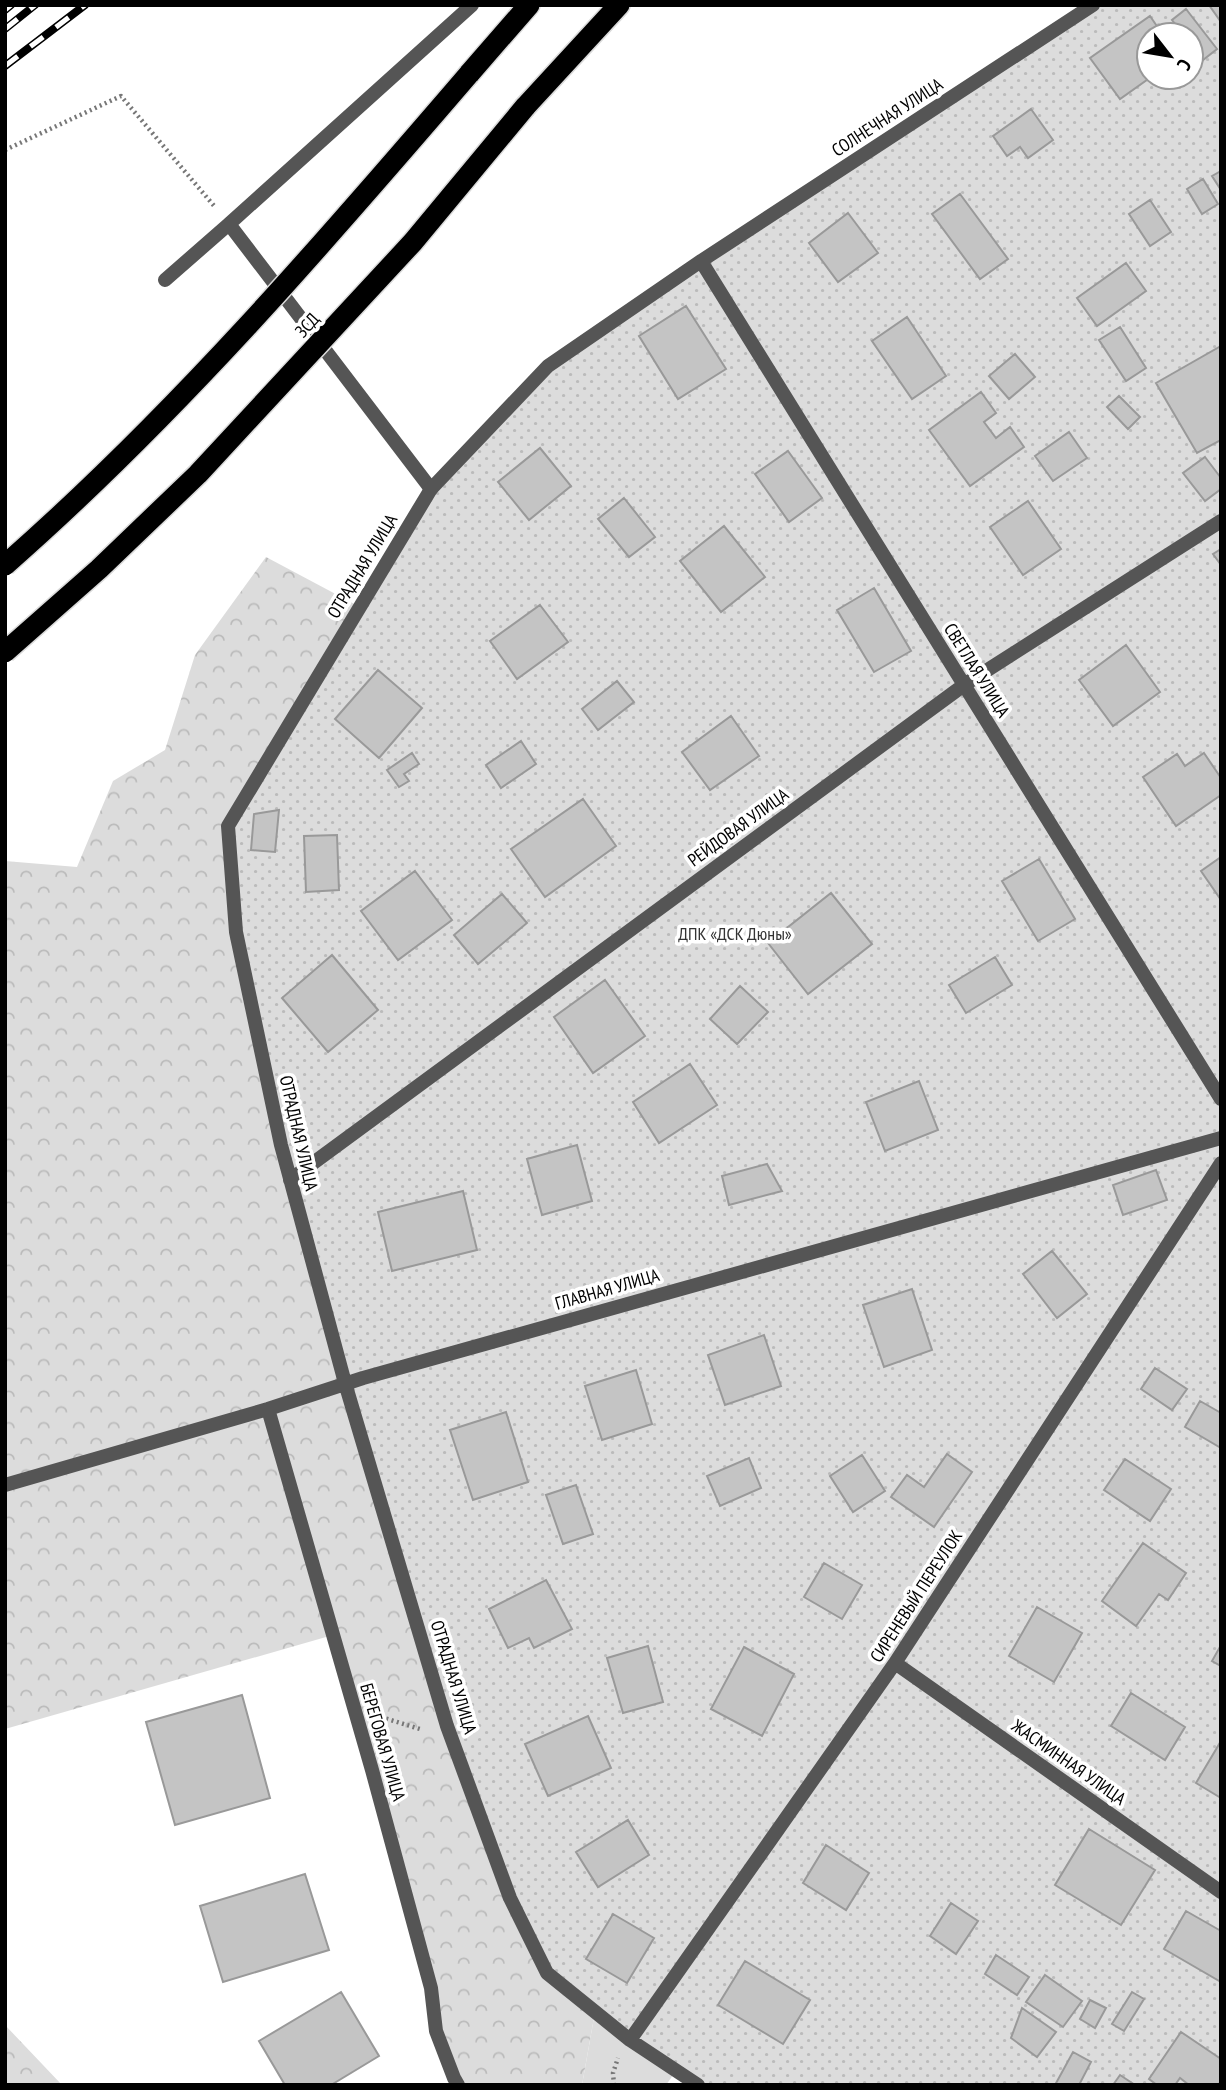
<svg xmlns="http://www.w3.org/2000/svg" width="1226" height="2090" viewBox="0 0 1226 2090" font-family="'PT Sans Narrow',sans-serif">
<defs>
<pattern id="forest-crowns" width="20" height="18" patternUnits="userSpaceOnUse" patternTransform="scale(1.75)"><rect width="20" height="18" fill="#dcdcdc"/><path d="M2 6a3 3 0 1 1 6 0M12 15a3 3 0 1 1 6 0" fill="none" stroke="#bbb"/></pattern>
<pattern id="garden-dots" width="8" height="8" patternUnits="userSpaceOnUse" patternTransform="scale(1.75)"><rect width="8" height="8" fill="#dcdcdc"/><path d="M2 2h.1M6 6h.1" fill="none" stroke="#bbb" stroke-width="1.8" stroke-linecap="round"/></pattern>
</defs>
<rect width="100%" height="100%" fill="#fff"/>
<path fill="#dcdcdc" d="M595,2012L676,2071L666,2085H582Z"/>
<path fill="url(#forest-crowns)" d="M266,557L360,607L595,2012L582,2085H458L454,2078L333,1635L5,1729V861L77,867L113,781L165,750L195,655Z
M5,2025L62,2085H5Z"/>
<path fill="url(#garden-dots)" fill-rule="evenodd" d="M1091,5H1221V2085H698L547,1973L472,1794L303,1230L237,938L228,826L426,497L548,366ZM1149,35H1191V77H1149Z"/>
<path fill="#c4c4c4" stroke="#999" stroke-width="2" d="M1209,5H1221V22Z
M1186,9L1217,49L1203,60L1191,44V35H1184L1172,20Z
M1150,16L1163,35H1149V77H1151L1120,99L1090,58Z
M1031,109L1053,140L1028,158L1020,147L1007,156L993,136Z
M1221,171V190L1212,176Z
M1203,179L1218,204L1202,214L1187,189Z
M960,194L1008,259L980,279L932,214Z
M1150,200L1171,232L1150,246L1129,214Z
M848,213L878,253L838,282L809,243Z
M1126,263L1146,291L1097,326L1077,298Z
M686,306L726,369L678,399L639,336Z
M907,317L946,376L912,399L872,341Z
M1120,327L1146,368L1126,381L1099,340Z
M1221,346V440L1197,453L1156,383Z
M1015,354L1035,377L1009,399L989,376Z
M981,392L996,413L984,422L996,438L1010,427L1024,447L970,486L929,430Z
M1119,396L1140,417L1128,429L1107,407Z
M1069,432L1087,458L1053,481L1035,456Z
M540,448L571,486L529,520L498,482Z
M788,451L822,498L789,522L755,474Z
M1205,457L1221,478V489L1205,501L1183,473Z
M624,498L655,537L629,557L598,519Z
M1028,501L1061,549L1023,575L990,527Z
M724,526L765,577L721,612L680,561Z
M1221,549V565L1213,554Z
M874,588L911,651L874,672L837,610Z
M540,605L568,642L517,679L490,641Z
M1126,645L1160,692L1113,726L1079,680Z
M378,670L422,708L379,758L335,719Z
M617,681L634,702L598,730L582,709Z
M731,716L759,756L710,790L682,752Z
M521,741L536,764L501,788L486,765Z
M412,753L419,764L404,774L409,781L399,787L387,770Z
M1204,753L1221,778V795L1176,826L1143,777L1177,754L1185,766Z
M583,799L616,846L545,897L511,849Z
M279,810L275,852L251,850L254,814Z
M337,835L339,890L306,892L304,836Z
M1221,857V900L1201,871Z
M1039,859L1075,919L1038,941L1002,881Z
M415,871L452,920L398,960L361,911Z
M831,893L872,944L808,994L768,943Z
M502,894L527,923L478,964L454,935Z
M332,955L378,1010L328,1052L282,998Z
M995,957L1012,985L966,1013L949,985Z
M605,980L645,1036L593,1073L554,1017Z
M740,986L768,1012L737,1044L710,1019Z
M690,1064L717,1105L659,1143L633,1102Z
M919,1081L938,1130L885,1151L866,1102Z
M577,1145L592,1201L542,1215L527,1159Z
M767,1164L782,1191L729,1205L722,1176Z
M1156,1170L1167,1200L1123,1215L1113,1185Z
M463,1191L477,1250L392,1271L378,1212Z
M1052,1251L1087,1294L1057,1318L1023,1274Z
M912,1289L932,1350L884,1367L863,1305Z
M764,1335L781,1386L725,1405L708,1355Z
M1155,1368L1187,1389L1172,1410L1141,1389Z
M636,1370L652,1424L602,1440L585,1386Z
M1200,1401L1221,1413V1448L1185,1427Z
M506,1412L528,1482L473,1500L450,1430Z
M947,1454L972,1472L934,1527L891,1497L907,1475L924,1487Z
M862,1455L885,1491L853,1512L830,1476Z
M749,1458L761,1488L720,1506L707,1476Z
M1125,1459L1171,1489L1150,1521L1104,1490Z
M576,1485L593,1534L563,1544L546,1495Z
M1143,1543L1186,1573L1168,1600L1159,1594L1136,1626L1102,1601Z
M824,1563L862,1585L842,1619L804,1597Z
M546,1580L572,1629L534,1648L529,1638L508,1648L489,1609Z
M1037,1607L1082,1633L1054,1682L1009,1656Z
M1221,1645V1666L1212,1661Z
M648,1646L663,1702L623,1713L607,1658Z
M744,1647L794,1674L762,1736L711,1709Z
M1131,1693L1185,1727L1165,1760L1111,1726Z
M242,1695L270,1798L175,1825L146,1722Z
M588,1716L611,1768L548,1796L525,1744Z
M1221,1741V1798L1196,1783Z
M628,1820L649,1855L598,1887L576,1852Z
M1089,1829L1155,1870L1121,1925L1055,1885Z
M826,1845L869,1873L846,1910L803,1883Z
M305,1874L329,1950L223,1982L200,1906Z
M951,1903L978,1921L956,1954L930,1936Z
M1186,1911L1221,1931V1982L1164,1949Z
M613,1914L654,1938L627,1983L586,1959Z
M996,1955L1029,1977L1017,1995L985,1974Z
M745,1961L810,2000L783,2044L718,2005Z
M1045,1975L1082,2001L1063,2027L1026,2002Z
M341,1992L379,2056L331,2085H285L259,2041Z
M1132,1992L1144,1999L1124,2031L1112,2024Z
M1090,2000L1106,2008L1095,2028L1080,2019Z
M1022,2008L1056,2032L1037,2057L1011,2038Z
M1181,2032L1221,2059V2081L1218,2085H1189L1180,2078L1175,2085H1157L1149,2079Z
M1073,2052L1091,2062L1079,2085H1055Z
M1120,2075L1135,2085H1113Z"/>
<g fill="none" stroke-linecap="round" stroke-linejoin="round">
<g stroke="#dbdbdb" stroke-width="24">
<path id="motorway" d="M469,74L529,5
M525,107L619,5"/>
</g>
<path stroke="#777" stroke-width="4.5" stroke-dasharray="2 3.5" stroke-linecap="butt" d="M5,150L121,96L215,207
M381,1717L423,1730
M614,2085L613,2073L618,2058"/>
<path stroke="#555" stroke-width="14" d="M165,280L229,224
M431,489L229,224L472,5"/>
<path stroke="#555" stroke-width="14" d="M701,261L1221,1099
M290,1180L964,685L1221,521
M268,1409L372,1770L431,1988L436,2031L454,2078L458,2085
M5,1485L268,1409L363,1378L1221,1138
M895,1663L1221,1892
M630,2040L895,1663L1221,1163
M698,2085L630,2040L547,1973L510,1898L447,1726L345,1383L281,1145L236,932L228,826L431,489L548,366L701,261L1093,5"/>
<use href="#motorway" stroke="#000" stroke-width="21"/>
<g stroke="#000" stroke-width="8">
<path id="rail" d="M5,10L11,5
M5,29L35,5
M5,66L85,5"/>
</g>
<use href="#rail" stroke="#fff" stroke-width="5" stroke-dasharray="16" stroke-linecap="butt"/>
<g stroke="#dbdbdb" stroke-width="24" stroke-linecap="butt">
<path id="motorway-bridge" d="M5,565C175,416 323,244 469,74
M5,652L99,569L198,474L413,242L525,107"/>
</g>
<use href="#motorway-bridge" stroke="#000" stroke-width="21"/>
</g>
<g text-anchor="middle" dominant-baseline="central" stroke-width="7" stroke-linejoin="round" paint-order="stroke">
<g font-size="18" fill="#000" stroke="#fff">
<text transform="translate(887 117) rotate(-33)">СОЛНЕЧНАЯ УЛИЦА</text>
<text transform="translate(307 325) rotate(-48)">ЗСД</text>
<text transform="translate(362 566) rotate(-59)">ОТРАДНАЯ УЛИЦА</text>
<text transform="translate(977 670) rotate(58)">СВЕТЛАЯ УЛИЦА</text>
<text transform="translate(738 827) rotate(-36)">РЕЙДОВАЯ УЛИЦА</text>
<text transform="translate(299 1133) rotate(77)">ОТРАДНАЯ УЛИЦА</text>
<text transform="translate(607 1289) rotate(-16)">ГЛАВНАЯ УЛИЦА</text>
<text transform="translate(916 1596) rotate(-57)">СИРЕНЕВЫЙ ПЕРЕУЛОК</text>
<text transform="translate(454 1677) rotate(73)">ОТРАДНАЯ УЛИЦА</text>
<text transform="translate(383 1742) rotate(74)">БЕРЕГОВАЯ УЛИЦА</text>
<text transform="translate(1069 1762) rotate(35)">ЖАСМИННАЯ УЛИЦА</text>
</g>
<g font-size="18" fill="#333" stroke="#fff">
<text x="735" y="933">ДПК «ДСК Дюны»</text>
</g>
</g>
<rect width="1226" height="2090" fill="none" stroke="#000000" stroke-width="14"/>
<g transform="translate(1170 56) rotate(121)"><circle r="33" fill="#ffffff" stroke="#999999" stroke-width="2"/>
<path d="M0-5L12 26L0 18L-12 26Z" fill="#000000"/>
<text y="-10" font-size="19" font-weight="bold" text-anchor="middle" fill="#000000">С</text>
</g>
</svg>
